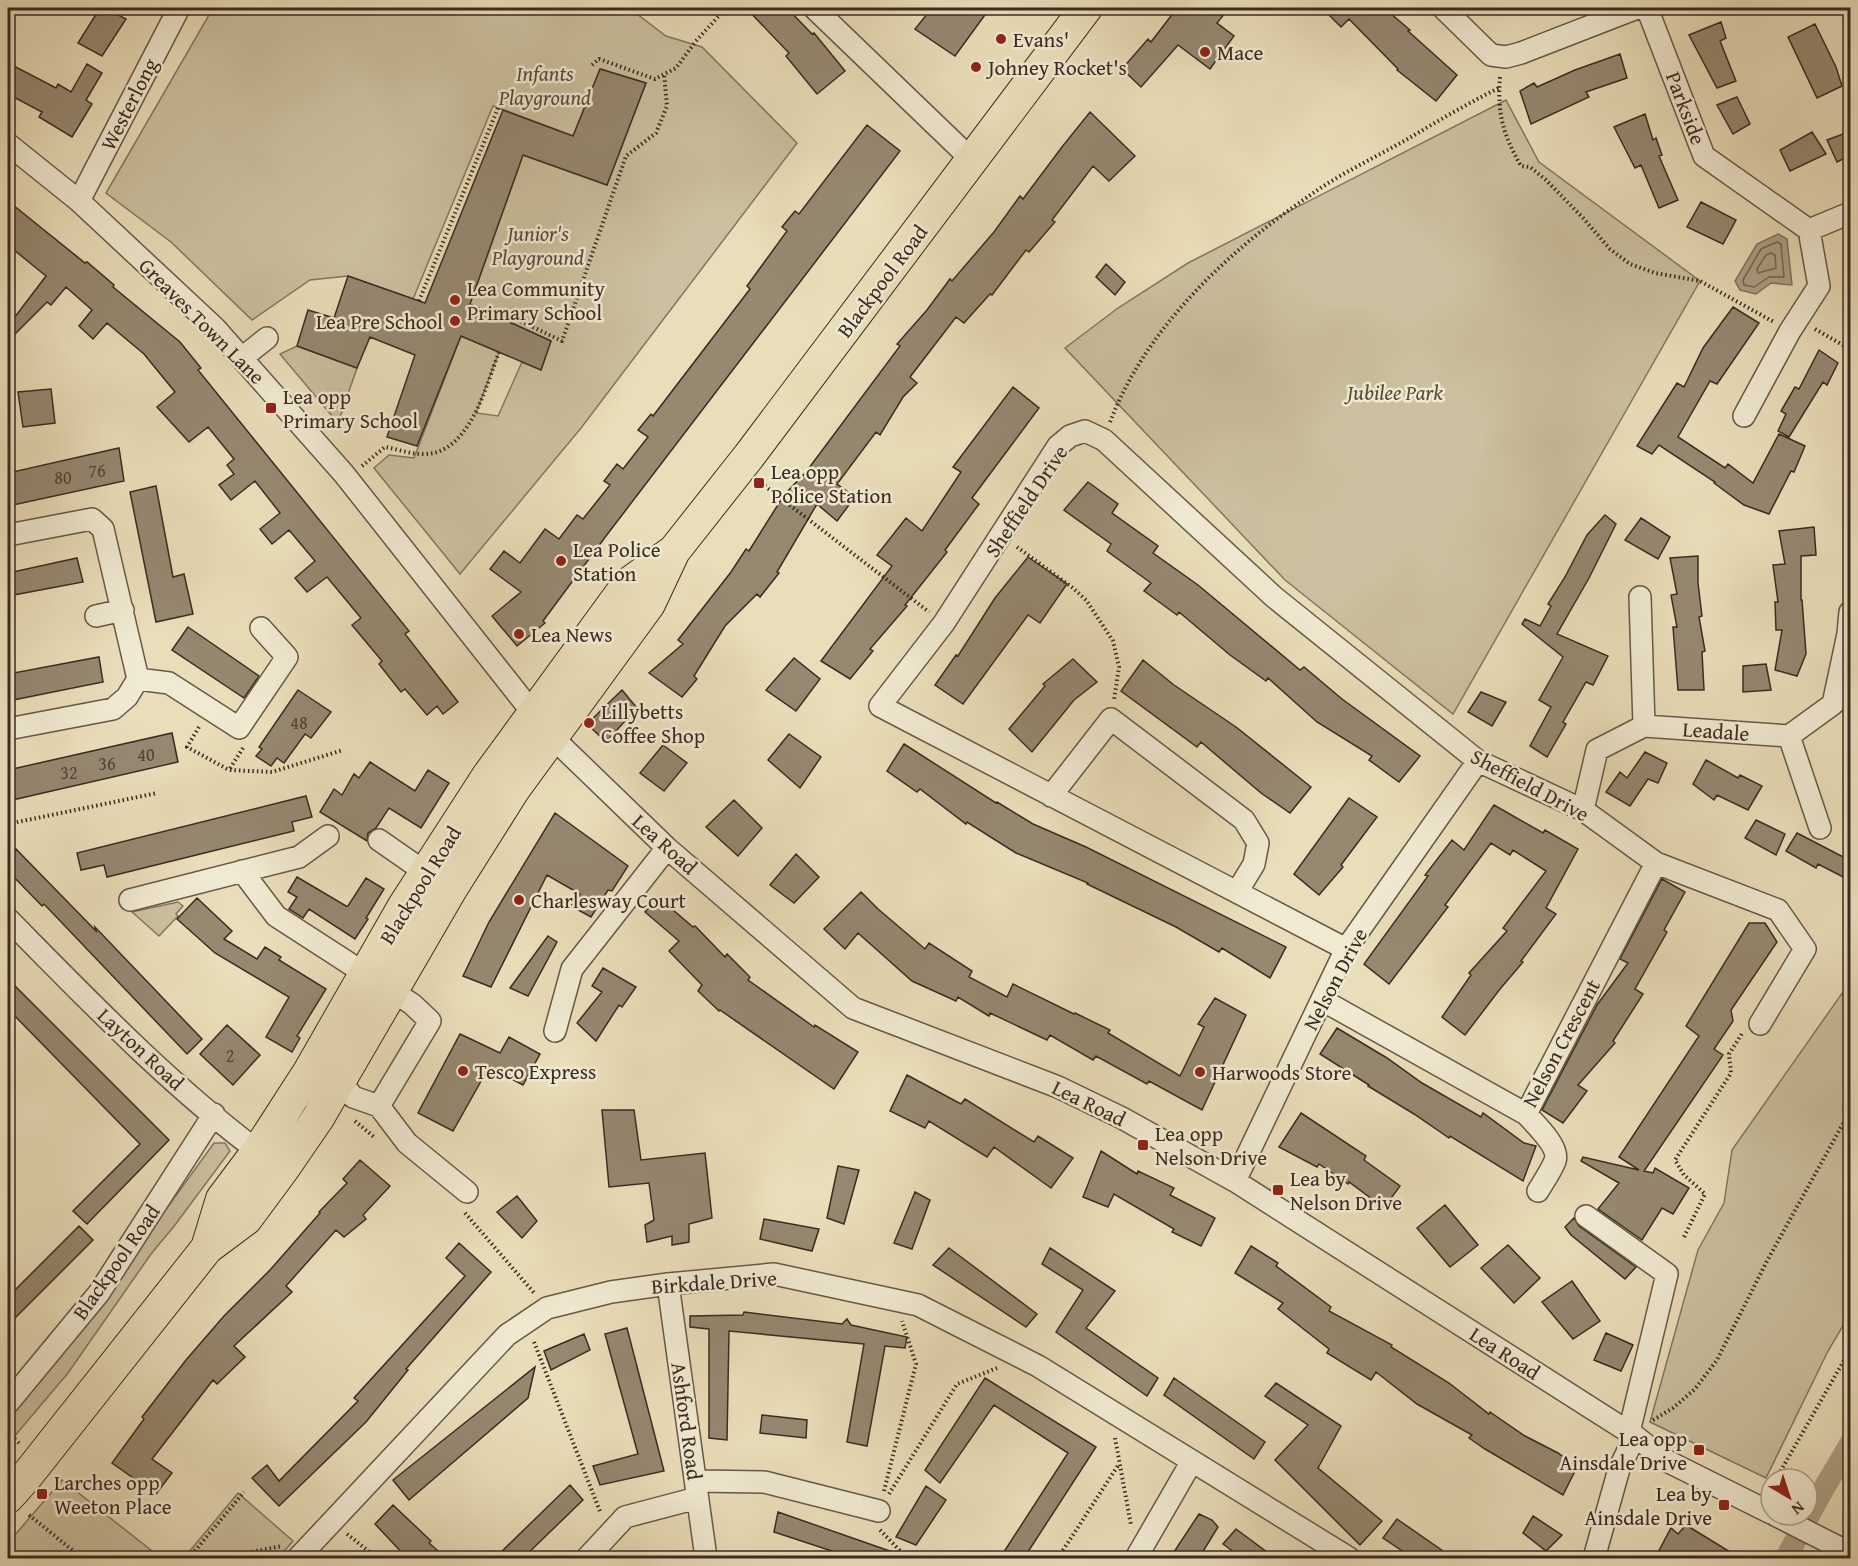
<svg xmlns="http://www.w3.org/2000/svg" width="1858" height="1566" viewBox="0 0 1858 1566" font-family="'Gentium Book Plus',serif">
<rect width="100%" height="100%" fill="#eadeba"/>
<filter id="stains"><feTurbulence type="fractalNoise" baseFrequency=".00333" numOctaves="4"/><feColorMatrix values="0 0 0 0 .2 0 0 0 0 .09 0 0 0 0 .02 0 0 0 .5 -.17"/></filter>
<radialGradient id="worn" r=".72"><stop offset=".6" stop-color="#630" stop-opacity="0"/><stop offset="1" stop-color="#630" stop-opacity=".3"/></radialGradient>
<path fill="#ccc0a0" stroke="#837661" stroke-width="1.5" d="M213,8H629L666,36L702,47L797,143L581,428L460,574L374,468L389,455L414,458L461,336L499,352L476,413L498,416L522,362L541,370L551,341L470,304L523,155L607,185L646,83L601,69L573,136L493,106L413,299L348,276L310,280L252,320L171,242L106,193Z
M1506,100L1539,162L1700,281L1453,714L1285,580L1065,348L1118,308L1188,263Z
M297,346L357,368L338,423L280,354Z
M178,902L183,906L176,914L178,916L159,936L132,912Z
M1850,982V1314L1828,1351L1766,1478L1650,1422L1698,1250L1724,1203L1732,1150Z
M214,1143H225L230,1151L175,1225L151,1254L68,1373L8,1444V1411L96,1306Z
M62,1480L161,1558H23L8,1543Z
M238,1493L293,1541L278,1558H184Z"/>
<path fill="#aea186" stroke="#80725e" stroke-width="1.5" d="M1778,234L1787,239L1792,285L1771,283L1756,294L1740,290L1735,281L1757,244Z"/>
<g fill="none" stroke-linecap="round" stroke-linejoin="round">
<path stroke="#746654" stroke-width="1.5" d="M1777,242L1781,244L1784,277H1769L1754,287L1744,285L1743,280L1761,249Z
M1771,253L1775,255L1776,268L1758,273L1757,269L1766,255Z"/>
<path stroke="#aea186" stroke-width="22" d="M1786,1558L1820,1495L1850,1444"/>
</g>
<path fill="#968871" stroke="#3a2b22" stroke-width="1.5" d="M100,8H105L126,19L102,56L78,43Z
M746,8H787L812,34L814,33L845,71L817,94L786,56L789,53Z
M932,8H990L955,56L915,29Z
M1177,8H1229L1217,23L1234,36L1210,69L1178,45L1141,87L1122,69L1148,39L1151,42Z
M1322,8H1384L1410,30L1408,31L1457,75L1436,101L1397,70L1398,69L1349,19L1341,27Z
M1721,22L1726,38L1720,41L1736,81L1717,88L1689,35Z
M1815,24L1836,67L1842,86L1817,98L1788,37Z
M1620,54L1627,78L1586,92L1589,97L1531,124L1520,91L1534,83L1537,87L1575,70Z
M8,63L56,88L58,84L71,92L87,64L102,73L86,100L92,104L72,137L39,117L42,112L8,94Z
M600,69L646,83L607,185L523,155L470,304L551,341L541,370L461,336L417,446L387,437L415,355L370,337L357,368L297,346L308,310L334,318L348,276L425,303L503,110L573,136Z
M1737,97L1750,124L1733,134L1717,105Z
M1090,112L1135,156L1109,181L1093,166L1052,220L1055,222L1029,252L1026,250L992,295L990,294L964,323L956,317L910,377L917,383L903,397L880,435L876,432L837,484L855,497L837,521L817,504L777,572L779,573L760,597L757,594L725,626L694,676L697,679L682,697L649,673L683,644L678,640L731,572L746,549L749,551L784,495L806,472L900,346L897,344L927,310L950,279L952,281L994,232L1020,196L1023,199L1062,147Z
M1645,114L1653,140L1656,138L1662,155L1659,156L1678,200L1659,208L1641,165L1635,168L1614,127Z
M867,125L900,151L606,536L543,621L545,623L517,646L492,616L521,592L490,569L504,551L520,563L545,529L559,539L577,515L583,519L610,485L604,481L617,464L623,469L648,437L638,430L651,414L653,416L750,289L747,286L787,231L782,227L795,211L799,214Z
M1851,131V155L1837,162L1827,140Z
M1812,132L1826,154L1790,171L1780,150Z
M8,201L85,263L87,262L114,285L113,287L180,342L201,368L198,370L409,631L405,634L458,702L443,714L437,706L427,715L405,689L401,692L379,664L382,661L352,625L361,618L327,577L307,592L295,578L315,561L289,530L272,544L260,529L280,513L255,481L231,500L219,485L234,474L227,465L234,459L208,427L189,442L157,407L175,392L144,354L107,323L93,339L79,326L92,310L66,287L51,305L47,302L13,336L8,331V326L46,276L8,245Z
M1701,202L1736,220L1723,244L1687,227Z
M1106,264L1125,282L1115,295L1096,277Z
M1733,307L1759,323L1717,384L1710,381L1678,437L1725,468L1728,464L1753,483L1779,434L1805,446L1794,472L1791,471L1769,514L1744,505L1714,483L1715,482L1659,445L1652,454L1637,446L1677,383L1684,387L1703,348Z
M1819,350L1838,363L1827,385L1823,382L1789,437L1778,431L1786,414L1781,411L1795,387L1799,389Z
M1013,387L1039,408L972,498L979,504L945,550L947,552L905,605L907,606L870,649L873,651L850,679L821,661L892,566L877,555L906,518L922,531L961,472L953,467Z
M51,389L55,423L23,427L18,392Z
M119,448L124,481L8,506V473Z
M1088,482L1118,504L1112,513L1158,546L1153,553L1198,585L1300,670L1304,667L1342,699L1420,756L1399,782L1369,760L1372,756L1317,722L1268,678L1266,681L1230,655L1179,612L1177,615L1144,591L1151,583L1107,551L1111,544L1064,510Z
M156,486L173,577L184,574L193,614L156,622L130,492Z
M1605,515L1616,524L1589,578L1557,634L1608,656L1593,685L1586,682L1563,722L1566,724L1547,757L1530,746L1551,707L1539,700L1563,657L1522,624L1525,619L1540,626L1551,606L1548,604L1565,577L1587,535Z
M1641,518L1670,537L1658,559L1625,540Z
M1814,527L1816,555L1801,556V600H1802L1806,654L1797,676L1775,670L1782,630H1776L1775,602H1778L1773,565L1785,564L1779,531Z
M1698,556V583L1702,616L1699,617L1705,651L1702,652L1704,690H1678L1673,627H1677L1671,595L1677,594L1670,558Z
M1028,557L1067,584L1040,623L1028,615L963,704L935,685L956,655L958,656L995,598Z
M77,558L83,582L8,596V573Z
M188,627L259,676L244,698L172,650Z
M99,657L103,682L8,701V674Z
M794,658L820,679L796,711L766,690Z
M1073,659L1097,682L1074,700L1032,752L1009,729L1045,686L1043,684Z
M1143,660L1174,685L1236,727L1311,787L1290,813L1261,793L1201,742L1197,747L1121,691Z
M1766,664L1771,690L1743,692V666Z
M298,690L331,712L311,738L305,734L284,763L277,758L271,766L256,756L262,749L259,747Z
M622,690L637,708L606,742L587,724Z
M1481,692L1506,702L1492,726L1468,712Z
M172,733L178,762L8,801V770Z
M789,734L821,757L800,788L768,760Z
M904,744L996,803L997,802L1033,824L1086,847L1286,947L1270,978L1222,948L1219,952L1176,927L1087,884L1088,883L1016,853L967,822L966,824L920,789L917,792L887,771Z
M663,745L687,763L664,791L640,773Z
M1645,752L1667,763L1658,783L1648,779L1630,806L1606,792L1620,772L1627,778Z
M1706,760L1738,778L1740,775L1762,786L1748,810L1717,795L1714,800L1693,784Z
M370,762L415,791L428,770L449,783L421,828L389,808L376,828L368,833L367,841L320,812L334,789L342,795L354,774L359,778Z
M306,796L312,817L292,822L294,831L107,877L104,865L81,870L77,853Z
M1349,798L1377,817L1341,865L1343,867L1319,895L1294,874Z
M734,800L762,828L738,856L706,827Z
M1494,805L1543,833L1545,830L1578,849L1546,908L1556,914L1521,961L1523,962L1500,989L1465,1035L1442,1017L1471,975L1469,973L1507,931L1503,928L1546,871L1513,850L1510,855L1491,843L1445,905L1448,907L1389,984L1364,964L1428,876L1425,875L1452,840L1464,850Z
M555,813L628,866L612,891L608,890L591,917L571,906L580,894L547,875L491,987L463,976L489,922Z
M1756,820L1785,834L1776,855L1745,838Z
M1797,833L1851,861V881L1818,864L1816,868L1786,851Z
M16,849L96,931L95,927L202,1039L187,1054L44,904L42,906L8,871V857Z
M796,854L819,877L794,903L770,885Z
M297,877L346,906H348L366,878L384,889L366,918L368,919L355,939L309,909L303,918L289,909L297,897L288,892Z
M1662,879L1685,892L1664,930L1667,932L1635,989L1643,994L1613,1041L1615,1043L1578,1085L1587,1091L1563,1123L1542,1110L1597,1005L1628,963L1620,959Z
M861,892L878,909L925,949L929,943L972,971L969,977L1007,997L1013,984L1074,1014L1075,1013L1110,1030L1108,1033L1180,1076L1204,1027L1198,1024L1215,998L1246,1015L1202,1110L1149,1081L1147,1084L1096,1056L1093,1060L1050,1035L1047,1040L990,1013L989,1016L958,997L956,1001L912,981L858,933L845,949L824,929Z
M658,897L693,927L695,926L725,957L727,954L750,977L748,980L814,1027L815,1025L858,1052L834,1089L720,1010L719,1011L698,991L702,985L669,951L679,941L645,912Z
M197,898L232,931L224,939L257,959L265,947L281,957L279,960L326,989L297,1036L300,1038L292,1052L266,1037L289,997L215,953L177,919Z
M1749,923H1765L1777,942L1731,1010L1733,1021L1714,1049L1723,1055L1644,1171L1653,1173L1655,1168L1689,1188L1673,1214L1662,1208L1642,1240L1598,1209L1619,1183L1581,1161L1583,1157L1639,1170L1619,1157L1699,1036L1686,1026Z
M548,936L557,942L528,996L510,988Z
M603,968L636,987L622,1007L619,1005L596,1041L577,1023L602,992L592,986Z
M8,979L169,1140L87,1224L73,1211L140,1144L8,1009Z
M227,1025L260,1055L233,1085L200,1054Z
M1337,1028L1387,1058L1422,1083L1481,1117L1483,1113L1524,1143L1536,1146L1523,1181L1450,1136L1449,1138L1414,1114L1368,1086L1369,1085L1320,1054Z
M460,1034L500,1053L509,1037L540,1054L523,1085L489,1067L453,1131L418,1113Z
M907,1075L961,1104L965,1099L1034,1142L1038,1136L1073,1158L1051,1188L994,1147L987,1157L929,1121L925,1128L890,1111Z
M602,1110H634L641,1160L705,1153L712,1218L689,1224V1242L672,1245V1236L647,1242L645,1225L654,1220L649,1183L609,1187Z
M1301,1113L1366,1156L1364,1160L1400,1186L1384,1208L1349,1182L1348,1184L1319,1164L1317,1167L1279,1147Z
M1101,1151L1137,1174L1138,1171L1174,1188L1170,1195L1215,1218L1201,1246L1172,1232L1174,1229L1114,1194L1108,1207L1083,1197Z
M360,1160L390,1186L363,1215L366,1219L344,1237L336,1230L286,1286L292,1292L234,1346L245,1357L217,1384L213,1380L152,1459L172,1473L156,1494L112,1463L144,1419L142,1417L186,1360L224,1316L270,1270L320,1213L319,1212L347,1183L343,1179Z
M838,1166L859,1170L844,1224L827,1218Z
M915,1192L930,1200L912,1249L894,1243Z
M517,1196L537,1221L522,1238L497,1212Z
M1445,1205L1478,1245L1450,1267L1417,1228Z
M1574,1218L1579,1226L1636,1267L1625,1279L1571,1235L1565,1227Z
M764,1219L819,1229L812,1251L760,1239Z
M79,1226L93,1240L8,1325V1297Z
M459,1243L491,1272L406,1369L408,1370L366,1422L279,1506L252,1478L267,1465L279,1481L358,1401L354,1398L465,1276L446,1258Z
M1508,1245L1540,1278L1514,1303L1481,1268Z
M1251,1246L1278,1263L1276,1266L1331,1307L1329,1311L1392,1345L1391,1347L1449,1383L1489,1414L1490,1412L1525,1436L1558,1453L1577,1467L1563,1495L1485,1449L1469,1438L1472,1435L1417,1404L1376,1372L1371,1380L1327,1353L1329,1349L1278,1309L1283,1303L1235,1273Z
M949,1248L1037,1314L1026,1327L933,1265Z
M1050,1248L1115,1291L1086,1328L1158,1378L1147,1396L1056,1332L1083,1290L1042,1264Z
M1572,1281L1600,1321L1573,1339L1542,1302Z
M744,1312L842,1324L847,1319L851,1325L907,1337L905,1348L885,1346L867,1446L847,1442L864,1344L729,1331L727,1440L709,1438V1329L690,1327V1316L743,1315Z
M627,1328L664,1471L600,1485L593,1466L638,1454L605,1334Z
M1606,1333L1633,1345L1621,1371L1594,1360Z
M584,1334L590,1350L551,1370L544,1351Z
M535,1367L528,1398L409,1500L393,1480Z
M985,1378L1096,1447L1024,1558H1000L1068,1453L994,1405L940,1483L925,1470Z
M1174,1378L1265,1442L1254,1459L1164,1395Z
M1276,1383L1341,1426L1318,1468L1382,1521L1360,1545L1275,1460L1308,1425L1265,1396Z
M762,1415L807,1420L806,1438L760,1433Z
M570,1485L583,1500L523,1558H495Z
M926,1486L946,1500L916,1545L896,1537Z
M393,1505L431,1541L429,1543L446,1558H407L375,1524Z
M778,1512L904,1556L903,1558H853L774,1532Z
M1199,1514L1212,1520L1218,1527L1199,1558H1170Z
M1533,1516L1562,1535L1546,1551L1523,1533Z
M1397,1519L1453,1558H1413L1383,1538Z
M1686,1525L1740,1558H1655L1671,1528L1678,1534Z
M1236,1529L1275,1558H1242L1223,1544Z"/>
<g fill="none" stroke-linecap="round" stroke-linejoin="round">
<g stroke="#665848" stroke-width="24">
<path id="minor" d="M814,8L973,161
M1443,8L1491,55L1506,57L1521,53L1637,8
M1647,8L1704,156L1809,230L1850,213
M8,144L79,201L215,328L344,474L551,736L667,848L853,1008L1058,1087L1122,1118L1235,1181L1635,1436L1665,1460L1771,1513
M79,201L179,8
M242,358L267,338
M1744,416L1790,331L1819,286L1809,230
M8,535L92,519L103,529L138,679
M1640,597L1644,726
M96,616L123,610
M8,729L113,709L127,697L138,679L169,683L239,728L287,657L261,628
M1789,736L1820,828
M1051,796L1111,719L1244,820L1258,843L1254,864L1237,892
M1583,810L1597,750L1644,726L1789,736L1833,704L1848,634L1850,612
M379,840L435,879
M242,871L276,916L412,1004L430,1021L379,1106L353,1097L334,1072
M130,900L299,857L328,836
M8,919C90,1002 172,1088 267,1158
M1346,949L880,706L944,623L1058,446L1070,436L1085,431L1104,440L1274,597L1478,761L1583,810L1656,863L1778,910L1805,949L1760,1024
M1322,1000L1526,1114L1656,863
M555,1031L572,969L667,848
M379,1106L407,1143L467,1192
M1526,1114C1535,1124 1560,1147 1555,1161C1551,1171 1544,1181 1538,1191
M1235,1181L1346,949L1478,761
M1586,1216L1667,1274L1629,1432
M668,1284L706,1558
M8,1403L99,1293L214,1114
M696,1481L764,1482L879,1511
M1775,1515L1850,1553
M298,1558L507,1335L547,1308L611,1292L668,1284L774,1274L918,1305L1038,1366L1349,1558
M587,1558L625,1517L697,1498
M1136,1558L1192,1461
M1594,1558L1619,1469L1635,1436"/>
</g>
<g stroke="#3a2b22" stroke-width="34">
<path id="highway" d="M207,1248L222,1199L258,1151L309,1072L404,906L488,776L628,584L671,553
M8,1497L25,1478L207,1248L246,1219L283,1169L318,1118L451,889L514,789L649,604L674,551L749,456L1086,8"/>
</g>
<path stroke="#3a2b22" stroke-width="4" stroke-dasharray="1.5 3" stroke-linecap="butt" d="M592,65L599,59L655,79L676,68L696,41L726,8
M1500,77C1497,113 1503,135 1521,166L1530,167L1546,180L1583,218L1610,249L1630,264L1655,273L1700,281L1774,322
M419,301L498,108
M512,324L514,318L562,341L626,156L656,133L667,106L664,74
M1815,329L1850,349
M1110,422C1146,328 1227,252 1309,196C1338,175 1372,159 1404,141C1435,123 1466,104 1499,88
M362,466L385,447C397,449 410,454 422,454C469,456 486,386 499,352
M761,483L929,612
M1017,547L1073,588L1086,600L1113,641L1119,667L1114,700
M199,727L187,747L229,770
M243,748L229,770L272,772L343,750
M8,824L157,793
M355,1121L374,1137
M465,1213L535,1294
M1684,1237L1705,1194L1684,1175L1675,1160L1731,1073L1729,1054L1743,1032
M534,1342L601,1514
M1653,1420L1673,1408L1695,1389L1717,1360L1767,1261L1850,1111
M8,1433L20,1444
M1115,1438L1131,1525
M1776,1479L1850,1350
M884,1491L916,1364L902,1321
M889,1494L957,1384L997,1368
M29,1515L82,1558
M880,1530L907,1558
M347,1534L377,1558
M189,1558L244,1492
M221,1558L282,1546
M1058,1558L1119,1464"/>
<use href="#minor" stroke="#f1ead2" stroke-width="21"/>
<use href="#highway" stroke="#eadeba" stroke-width="32"/>
</g>
<g fill="#8f2418" stroke="#f1ead2" stroke-width="2">
<circle cx="1001" cy="39" r="6"/>
<circle cx="1205" cy="52" r="6"/>
<circle cx="976" cy="67" r="6"/>
<circle cx="455" cy="300" r="6"/>
<circle cx="455" cy="321" r="6"/>
<rect x="265" y="402" width="12" height="12" rx="3"/>
<rect x="753" y="477" width="12" height="12" rx="3"/>
<circle cx="561" cy="561" r="6"/>
<circle cx="519" cy="634" r="6"/>
<circle cx="589" cy="723" r="6"/>
<circle cx="519" cy="900" r="6"/>
<circle cx="463" cy="1071" r="6"/>
<circle cx="1200" cy="1072" r="6"/>
<rect x="1137" y="1139" width="12" height="12" rx="3"/>
<rect x="1272" y="1184" width="12" height="12" rx="3"/>
<rect x="1693" y="1444" width="12" height="12" rx="3"/>
<rect x="36" y="1488" width="12" height="12" rx="3"/>
<rect x="1718" y="1499" width="12" height="12" rx="3"/>
</g>
<g text-anchor="middle" dominant-baseline="central" stroke-width="5" stroke-linejoin="round" paint-order="stroke">
<g font-size="18" fill="#514236">
<text x="97" y="470">76</text>
<text x="63" y="477">80</text>
<text x="299" y="722">48</text>
<text x="146" y="754">40</text>
<text x="107" y="763">36</text>
<text x="69" y="772">32</text>
<text x="230" y="1055">2</text>
</g>
<g font-size="21" fill="#3a2b22" stroke="#f1ead2" text-anchor="start">
<text x="1013" y="39">Evans'</text>
<text x="1217" y="52">Mace</text>
<text x="988" y="67">Johney Rocket's</text>
<text x="467" y="288">Lea Community<tspan x="467" dy="24">Primary School</tspan></text>
<text x="443" y="321" text-anchor="end">Lea Pre School</text>
<text x="283" y="396">Lea opp<tspan x="283" dy="24">Primary School</tspan></text>
<text x="771" y="471">Lea opp<tspan x="771" dy="24">Police Station</tspan></text>
<text x="573" y="549">Lea Police<tspan x="573" dy="24">Station</tspan></text>
<text x="531" y="634">Lea News</text>
<text x="601" y="711">Lillybetts<tspan x="601" dy="24">Coffee Shop</tspan></text>
<text x="531" y="900">Charlesway Court</text>
<text x="475" y="1071">Tesco Express</text>
<text x="1212" y="1072">Harwoods Store</text>
<text x="1155" y="1133">Lea opp<tspan x="1155" dy="24">Nelson Drive</tspan></text>
<text x="1290" y="1178">Lea by<tspan x="1290" dy="24">Nelson Drive</tspan></text>
<text x="1687" y="1438" text-anchor="end">Lea opp<tspan x="1687" dy="24">Ainsdale Drive</tspan></text>
<text x="54" y="1482">Larches opp<tspan x="54" dy="24">Weeton Place</tspan></text>
<text x="1712" y="1493" text-anchor="end">Lea by<tspan x="1712" dy="24">Ainsdale Drive</tspan></text>
</g>
<g font-size="21" font-style="italic" fill="#57493b" stroke="#f1ead2">
<text x="545" y="73">Infants<tspan x="545" dy="24">Playground</tspan></text>
<text x="538" y="233">Junior's<tspan x="538" dy="24">Playground</tspan></text>
<text x="1395" y="392">Jubilee Park</text>
</g>
<g font-size="21" fill="#3a2b22" stroke="#f1ead2">
<text transform="translate(129 104) rotate(-63)">Westerlong</text>
<text transform="translate(1686 108) rotate(69)">Parkside</text>
<text transform="translate(882 281) rotate(-53)">Blackpool Road</text>
<text transform="translate(202 321) rotate(45)">Greaves Town Lane</text>
<text transform="translate(1026 501) rotate(-56)">Sheffield Drive</text>
<text transform="translate(1716 731) rotate(4)">Leadale</text>
<text transform="translate(1530 785) rotate(28)">Sheffield Drive</text>
<text transform="translate(665 844) rotate(42)">Lea Road</text>
<text transform="translate(420 885) rotate(-58)">Blackpool Road</text>
<text transform="translate(1335 979) rotate(-62)">Nelson Drive</text>
<text transform="translate(1561 1043) rotate(-62)">Nelson Crescent</text>
<text transform="translate(141 1049) rotate(43)">Layton Road</text>
<text transform="translate(1089 1103) rotate(26)">Lea Road</text>
<text transform="translate(116 1262) rotate(-55)">Blackpool Road</text>
<text transform="translate(714 1282) rotate(-4)">Birkdale Drive</text>
<text transform="translate(1505 1353) rotate(33)">Lea Road</text>
<text transform="translate(687 1421) rotate(82)">Ashford Road</text>
</g>
</g>
<rect width="1858" height="1566" fill="none" stroke="#eadeba" stroke-width="30"/>
<rect x="9" y="9" width="1840" height="1548" fill="none" stroke="#3a2b22" stroke-width="3"/>
<rect x="15" y="15" width="1828" height="1536" fill="none" stroke="#3a2b22" stroke-width="1.5"/>
<g transform="translate(1789 1497) rotate(141)"><circle r="28" fill="#f1ead2" stroke="#a89e8c" stroke-width="1.5"/>
<path d="M0-4.5L10 22L0 15L-10 22Z" fill="#8f2418"/>
<text y="-9" font-size="16" font-weight="bold" text-anchor="middle" fill="#3a2b22">N</text>
</g>
<rect width="100%" height="100%" filter="url(#stains)"/>
<rect width="100%" height="100%" fill="url(#worn)"/>
</svg>
